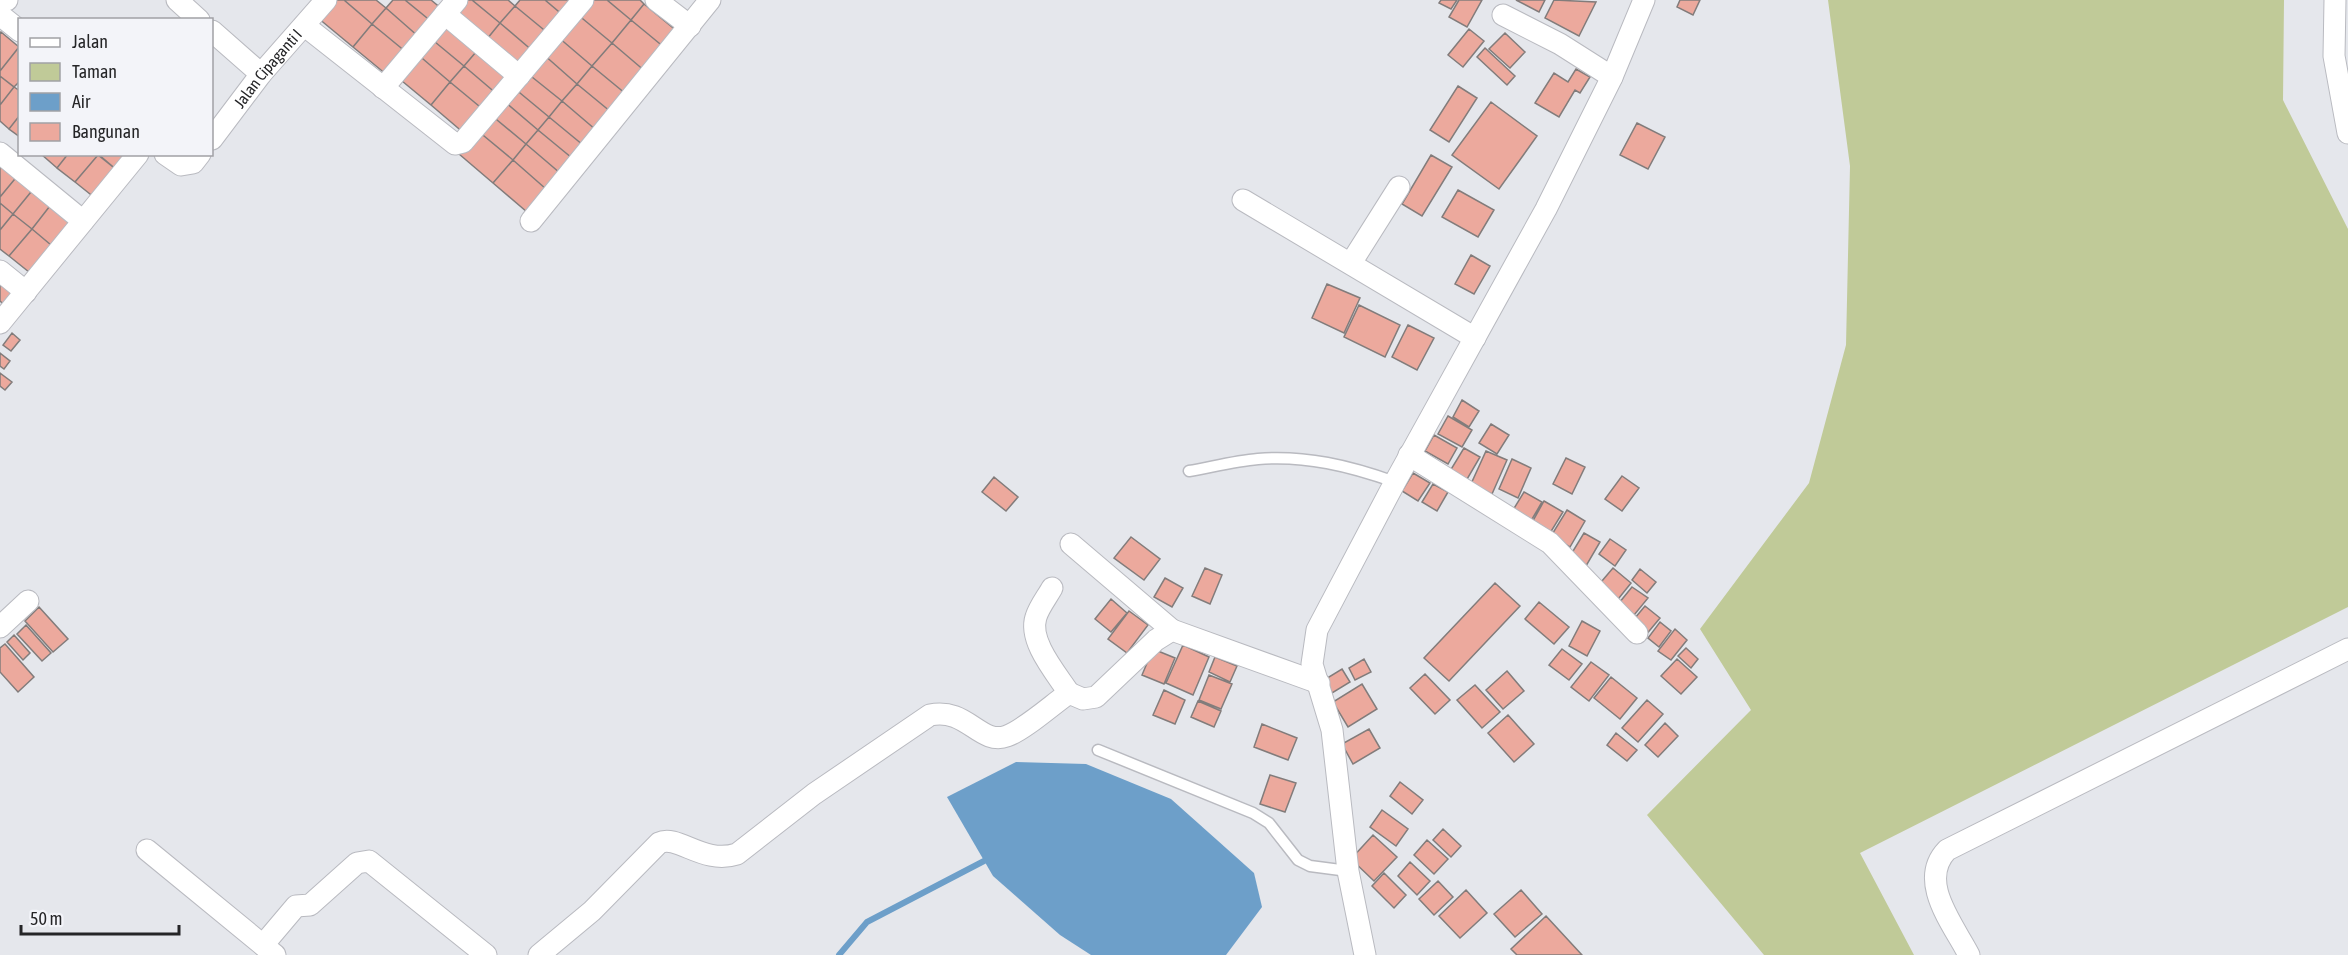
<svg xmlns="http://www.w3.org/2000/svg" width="2348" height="955" viewBox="0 0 2348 955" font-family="'Asap Condensed',sans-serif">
<rect width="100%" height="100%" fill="#e5e7ec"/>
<path fill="#c0ca98" d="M1828,0H2284L2283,100L2348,229V607L1860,853L1914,955H1764L1647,815L1751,710L1700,629L1809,483L1846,345L1850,166Z"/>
<path fill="#6d9fc9" d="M1016,762L1086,764L1171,799L1254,873L1262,907L1226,955H1091L1060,935L993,876L947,797Z"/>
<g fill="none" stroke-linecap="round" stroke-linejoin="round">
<path stroke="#6d9fc9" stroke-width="6" d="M839,955L867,922L984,861"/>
</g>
<path fill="#eca99d" stroke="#827c7b" stroke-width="1.5" d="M333,0H344L372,24L353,47L318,18Z
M344,0H376L386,8L372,24Z
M393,0H405L432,22L419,37L386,8Z
M405,0H431L442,9L432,22Z
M460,0H472L500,23L487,39L452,10Z
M472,0H508L515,6L500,23Z
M520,0H545L564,16L549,34L515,6Z
M545,0H578L564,16Z
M589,0H607L631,20L612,43L577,14Z
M607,0H640L644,4L631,20Z
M1441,0H1457L1451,9L1439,3Z
M1459,0H1482L1467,27L1449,17Z
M1516,0H1545L1539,12Z
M1554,0L1596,2L1579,36L1545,18Z
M1680,0H1700L1693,15L1677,7Z
M644,4L678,32L665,48L631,20Z
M515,6L549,34L534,52L500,23Z
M386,8L419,37L406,52L372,24Z
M577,14L612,43L592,66L558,37Z
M631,20L665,48L646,72L612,43Z
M441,23L476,52L464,66L429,37Z
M500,23L534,52L521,67L487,39Z
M372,24L406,52L387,75L353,47Z
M1469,29L1484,41L1463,67L1448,55Z
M1,32L19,47L0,71V34Z
M1505,33L1525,52L1510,68L1489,49Z
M429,37L464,66L450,82L416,53Z
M558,37L592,66L577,84L543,54Z
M612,43L646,72L626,94L592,66Z
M19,47L20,81L14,87L0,76V71Z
M1485,48L1515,76L1507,85L1477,57Z
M476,52L510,80L498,95L464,66Z
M416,53L450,82L431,105L396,76Z
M543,54L577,84L562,101L527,73Z
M464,66L498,95L485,111L450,82Z
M592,66L626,94L611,112L577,84Z
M1576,69L1590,77L1580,93L1575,90L1559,117L1535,103L1554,73L1568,82Z
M527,73L562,101L549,117L514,88Z
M0,76L14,87L0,105Z
M450,82L485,111L465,134L431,105Z
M577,84L611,112L596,130L562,101Z
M1458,86L1477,98L1449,142L1430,130Z
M14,87L20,91V115L9,129L0,121V105Z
M514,88L549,117L538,130L504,101Z
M504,101L538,130L526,144L491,115Z
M562,101L596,130L583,145L549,117Z
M1491,102L1537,136L1499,189L1452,155Z
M20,115V137L9,129Z
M491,115L526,144L513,160L478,131Z
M549,117L583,145L572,158L538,130Z
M1637,123L1665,137L1648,169L1620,155Z
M538,130L572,158L560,173L526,144Z
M478,131L513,160L493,183L459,154Z
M526,144L560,173L546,189L513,160Z
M41,154H68L57,168Z
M68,154H98V155L75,182L57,168Z
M98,154H131L118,171Z
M98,155L118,171L95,198L75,182Z
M1431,155L1452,167L1422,216L1402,204Z
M513,160L546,189L527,212L493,183Z
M0,162L19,174L0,197Z
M19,174L35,187L13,214L0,203V197Z
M35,187L53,202L32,229L13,214Z
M1458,190L1494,210L1478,237L1442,217Z
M53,202L73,218L51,245L32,229Z
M0,203L13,214L0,230Z
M13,214L32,229L9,256L0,249V230Z
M32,229L51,245L29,272L9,256Z
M1471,255L1490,266L1474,294L1455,284Z
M0,275L23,295L10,310L0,301Z
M1327,284L1360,298L1344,333L1312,318Z
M1359,305L1400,325L1385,357L1344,337Z
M1408,325L1434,338L1417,370L1392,357Z
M12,333L20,340L11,351L3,345Z
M0,353L10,361L4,369L0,366Z
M0,373L12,382L5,390L0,386Z
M1462,400L1479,411L1469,427L1453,417Z
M1448,416L1472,430L1462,447L1438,434Z
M1491,424L1509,435L1497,454L1479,443Z
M1434,435L1457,448L1448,464L1425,451Z
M1464,448L1480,457L1466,481L1450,471Z
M1486,451L1507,460L1492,494L1471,484Z
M1566,458L1585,467L1572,494L1553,484Z
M1512,459L1531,468L1518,498L1499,489Z
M1413,473L1430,483L1418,501L1402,491Z
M1622,476L1639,488L1622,511L1605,499Z
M994,477L1018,497L1006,511L982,492Z
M1433,484L1448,492L1437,511L1422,502Z
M1524,492L1542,502L1528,526L1510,515Z
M1544,501L1563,512L1547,538L1529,528Z
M1567,510L1585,521L1570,547L1551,536Z
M1584,533L1600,542L1586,566L1570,556Z
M1131,537L1160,559L1144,580L1114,558Z
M1610,539L1626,550L1615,566L1599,554Z
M1205,568L1222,575L1210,604L1192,596Z
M1613,568L1631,583L1615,603L1596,588Z
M1640,569L1656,582L1647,593L1632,580Z
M1165,578L1183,588L1172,607L1154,597Z
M1495,583L1520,606L1449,681L1424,658Z
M1632,587L1648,598L1630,620L1615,608Z
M1111,599L1127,613L1111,632L1095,619Z
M1539,602L1569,627L1554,644L1525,619Z
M1645,606L1660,618L1645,636L1630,624Z
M39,607L68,639L53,652L25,621Z
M1129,611L1148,625L1127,653L1108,639Z
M1582,621L1600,631L1587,656L1569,646Z
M1660,622L1671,631L1659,647L1648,638Z
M26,625L51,653L42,661L17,634Z
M1675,629L1687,640L1671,660L1658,651Z
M14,635L30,653L23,660L7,642Z
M5,644L34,677L18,692L0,672V648Z
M1183,645L1209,657L1193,695L1166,683Z
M1686,648L1698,659L1691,668L1678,656Z
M1153,649L1175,658L1164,684L1142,675Z
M1562,649L1582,664L1569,680L1549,665Z
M1215,657L1237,666L1230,682L1209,672Z
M1364,659L1371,672L1355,680L1349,668Z
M1677,659L1697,677L1681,694L1661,676Z
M1591,662L1609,675L1589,701L1571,687Z
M1342,669L1350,682L1332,693L1324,680Z
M1507,671L1524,691L1503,709L1486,690Z
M1425,674L1450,700L1435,714L1410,688Z
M1209,675L1232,684L1221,709L1199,700Z
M1611,677L1637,698L1620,719L1594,698Z
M1362,684L1377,709L1348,727L1333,702Z
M1475,685L1500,712L1482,728L1457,700Z
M1164,690L1185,700L1175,724L1153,715Z
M1647,700L1663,714L1638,742L1622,728Z
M1198,701L1221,711L1214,727L1191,717Z
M1508,715L1534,744L1514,762L1488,733Z
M1665,723L1678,736L1658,757L1645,745Z
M1262,724L1297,738L1288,760L1254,747Z
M1369,729L1380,748L1353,764L1342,744Z
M1616,733L1637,750L1627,761L1607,745Z
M1270,775L1296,783L1285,812L1260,804Z
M1400,782L1423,800L1412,814L1390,796Z
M1382,810L1408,829L1396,846L1370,827Z
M1443,829L1461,846L1451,857L1433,840Z
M1373,835L1397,857L1374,881L1351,859Z
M1427,840L1448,859L1434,874L1414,855Z
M1410,862L1430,881L1417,895L1398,876Z
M1384,873L1406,895L1394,908L1372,886Z
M1438,881L1453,897L1434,915L1419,899Z
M1466,890L1487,913L1460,938L1439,916Z
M1521,890L1542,914L1515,937L1494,914Z
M1546,916L1582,955H1517L1511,949Z"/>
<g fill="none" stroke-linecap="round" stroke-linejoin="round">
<g stroke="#b9bac0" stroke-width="13">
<path id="service" d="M1189,471C1212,467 1235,461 1258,459C1305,455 1350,466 1395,482
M1098,750L1253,813L1269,823L1298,860L1310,866L1348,871"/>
</g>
<g stroke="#b9bac0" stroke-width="23">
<g id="minor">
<path d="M177,0L199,20"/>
<path d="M656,0L690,26"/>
<path d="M2335,0L2334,56L2348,133"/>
<path d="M0,1L7,0"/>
<path d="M445,14L519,76"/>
<path d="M0,15L20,31"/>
<path d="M1503,15L1560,44L1612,77"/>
<path d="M305,26L455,144L463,142L583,0"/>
<path d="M212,31L261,74"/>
<path d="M383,88L457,0"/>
<path id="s1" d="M212,139L261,74L326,0"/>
<path d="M0,153L83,221"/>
<path d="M165,154L181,165L193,163L200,154"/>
<path d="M1243,200L1475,338"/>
<path d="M531,221L710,0"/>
<path d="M1351,263L1399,187"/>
<path d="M0,271L26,292"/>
<path d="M0,323L138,154"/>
<path d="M1409,455L1550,543L1637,633"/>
<path d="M1071,544L1172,630"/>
<path d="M1052,588C1047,597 1039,607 1036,617C1028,641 1056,673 1069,693"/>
<path d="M0,627L28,601"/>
<path d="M147,850L275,955"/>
<path d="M263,945L296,906L310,905L357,863L369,861L486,955"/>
<path d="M539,955L592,911L659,843C678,834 703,865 737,854L814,794L930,715C967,707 980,746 1007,736C1024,730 1053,704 1069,693L1083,699L1096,697L1156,640L1172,630L1319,683"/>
<path d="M1365,955L1348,871L1332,730L1312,664L1317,630L1395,482L1546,209L1612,77L1644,0"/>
<path d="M1969,955C1953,924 1917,881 1947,850L2348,649"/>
</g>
</g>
<use href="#service" stroke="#fff" stroke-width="10"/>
<use href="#minor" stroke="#fff" stroke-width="21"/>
</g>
<g text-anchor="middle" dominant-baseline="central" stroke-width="4.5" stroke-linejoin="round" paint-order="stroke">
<g font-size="16" fill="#252527" stroke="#f3f4f9">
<text stroke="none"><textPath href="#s1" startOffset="90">Jalan Cipaganti I</textPath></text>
</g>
</g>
<rect x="18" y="18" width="195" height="138" fill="#f3f4f9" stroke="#a1a1a5" stroke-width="1.5"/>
<rect x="30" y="38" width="30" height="9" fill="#ffffff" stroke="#a1a1a5" stroke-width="1.5"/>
<text x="72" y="48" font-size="18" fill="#252527">Jalan</text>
<rect x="30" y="63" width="30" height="18" fill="#c0ca98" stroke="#a1a1a5" stroke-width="1.5"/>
<text x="72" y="78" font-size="18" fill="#252527">Taman</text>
<rect x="30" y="93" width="30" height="18" fill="#6d9fc9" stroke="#a1a1a5" stroke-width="1.5"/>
<text x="72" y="108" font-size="18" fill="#252527">Air</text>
<rect x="30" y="123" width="30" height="18" fill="#eca99d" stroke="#a1a1a5" stroke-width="1.5"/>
<text x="72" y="138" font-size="18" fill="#252527">Bangunan</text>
<path d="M21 925v9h158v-9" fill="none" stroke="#252527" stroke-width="3"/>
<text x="30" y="925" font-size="18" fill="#252527" stroke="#f3f4f9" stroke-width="4.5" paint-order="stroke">50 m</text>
</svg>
